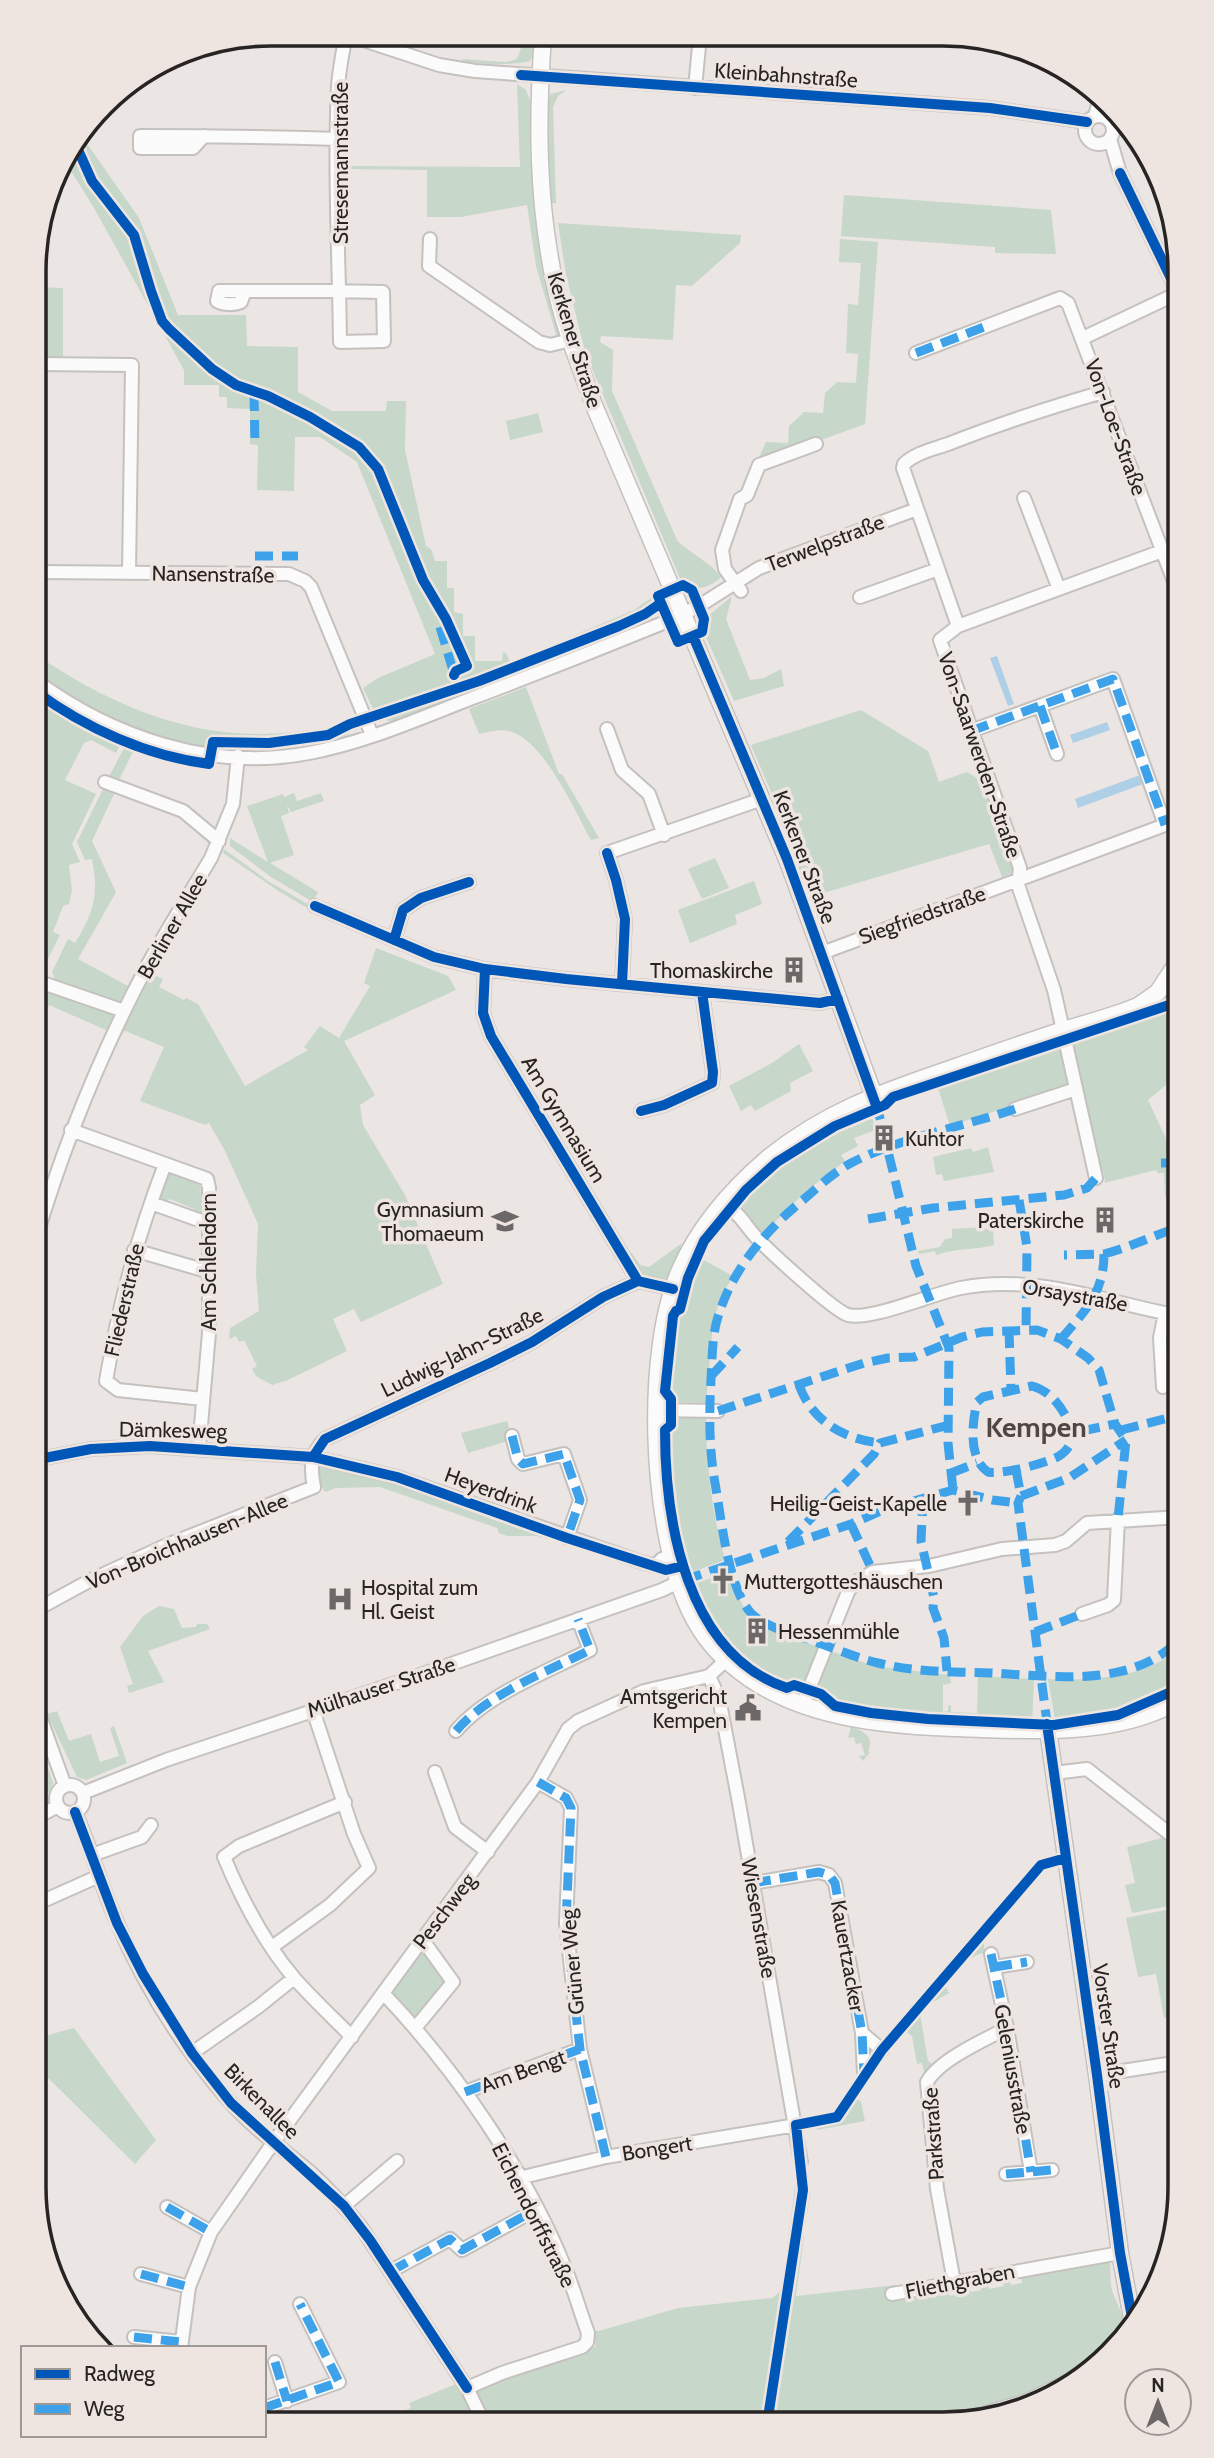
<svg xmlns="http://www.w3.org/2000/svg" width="1214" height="2458" viewBox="0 0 1214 2458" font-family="Cabin,sans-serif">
<rect width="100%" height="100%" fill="#ebe6e4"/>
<path fill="#c7d7c9" d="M533,35H537L535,51L530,61C509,66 487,64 465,62L461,59L507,62L517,59L521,48L527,43L532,42Z
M517,84L526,90L530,100L535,204L542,250L562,329L557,338L536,266L527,205L461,217H427V170L347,169L344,172V163L347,166L520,167Z
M566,90L558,96L553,107L556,203H547L545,104L551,94Z
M81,135L139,218L178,315H246L247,346L298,347V392L332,411H386L387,401H406L405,450L426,546L431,549L435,561H447V588H454V612L463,614V636H475V661H502L503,652L506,653L513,669L510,675L391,722L376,715L363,688L378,678L435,654L357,462L320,437H295L294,491L257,490L258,445L250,444V409L227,408V397H219V385H184V370L94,208L63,158Z
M844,195L1051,210L1056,254L995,253V247L841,236Z
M558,223L741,235L740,243L692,286L676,285L673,340L601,336L600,342L613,350L612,391L678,542L712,567L721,577C710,588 696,592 682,583L585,352L566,275Z
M840,239L878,242L865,424L756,464L766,442L788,443L789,426L804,412L823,413L825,393L837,382L856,383L858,354L846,353L848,304L858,305L861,263L839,262Z
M35,287L63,288V361H35Z
M538,413L543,432L510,440L506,421Z
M654,596L660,613L644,622L532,667H521L518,659L634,610Z
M732,596L726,619L750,680L764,678L781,669L784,686L734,701L703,630L707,617Z
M35,654C114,708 202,745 300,731C318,729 335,728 351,719L352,730C342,742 323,742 308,745C239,759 161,745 98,715C76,704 55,687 35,674Z
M35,686L145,745L206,761V767L172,761L135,748L117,784L110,780V775L126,744L121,743L116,753L91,740L84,743L65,780L96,794L72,844L80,862L69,865L72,891L69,904L63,906L53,932L60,935L45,965L35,976Z
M526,687L559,774H562L599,838L591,840C575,811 544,742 512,732C501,728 489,732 479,734L469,709Z
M861,710L928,751L939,782L967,772L982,781L1014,872L1002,877L989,844L810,897L787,829L751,745Z
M109,787L116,790L92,841L116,892L78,959L128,986L120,1002L56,982L52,972L68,939L75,943C94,912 99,896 92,859L85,860L77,842L102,791Z
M294,793L297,801L321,793L324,801L291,812L287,805L289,813L281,816L294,855L270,863L318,892L313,902L271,877L230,846V838L268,862L247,806L283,794L284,797Z
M224,849L268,881L311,906L309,909L280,892L223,853Z
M715,858L729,888L702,899L688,869Z
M754,881L762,904L735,915L737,924L690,943L678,910Z
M376,948L448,976L456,990L344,1041L375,1095L360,1105L363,1125L405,1195L443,1284L361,1322L354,1309L333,1319L347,1351L288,1380L272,1385L256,1376L252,1369L257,1366L244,1340L239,1342L236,1336L229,1339L230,1328L259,1311L256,1274L258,1224L225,1151L209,1123L205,1125L140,1101L164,1047L123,1030L152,974L163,979L159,987L184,1000L186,998L198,1004L245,1086L308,1050L304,1047L320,1026L339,1038L370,986L364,983Z
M1181,967V1085L1174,1078L1148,1100L1168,1143L1177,1155L1181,1156L1180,1208L1173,1210L1165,1196L1164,1173H1158L1156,1170L1104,1183L1105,1181L1103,1172L1099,1168L1069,1035L1126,1016Z
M41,987L111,1010L114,1015L106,1030L49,1005L34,1037V988Z
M1055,1038L1060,1048L1069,1087L950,1126L938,1088H934L933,1080Z
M799,1044L813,1071L790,1083L791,1091L755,1111L751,1105L741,1111L729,1086L772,1063Z
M867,1102L876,1130L854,1138L858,1146L841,1155L845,1161L805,1192L760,1237L732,1200L787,1149Z
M988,1147L994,1172L944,1181L942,1174L936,1175L933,1157L971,1148L973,1152Z
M174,1173L200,1184L203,1219L198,1217L194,1209L170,1199L163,1203L158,1201L167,1176Z
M720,1217L724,1221L700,1258L733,1276L721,1297L713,1322L706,1403L663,1401L673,1302L690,1261Z
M984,1227L985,1229H993L994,1245C977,1250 955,1248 936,1255L935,1251L919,1254L918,1251L940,1247L945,1239L952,1238V1229Z
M682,1243L670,1278C645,1282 640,1276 630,1257L631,1252L640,1265L649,1267Z
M689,1415H706C706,1464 712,1513 725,1560L684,1575L669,1517L663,1419Z
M507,1421L511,1434L508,1441L468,1453L461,1433Z
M320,1465L367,1474L557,1542L537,1536H507L499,1533L497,1528L380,1487L336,1488L325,1492L316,1477Z
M725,1573L750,1618L767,1629L819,1647L798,1695L766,1684L710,1637L686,1587Z
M159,1606L174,1609L182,1628L196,1627L197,1624H207L210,1629L148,1651L164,1682L129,1693L127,1686L133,1684L120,1647L143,1616Z
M1180,1646V1695L1129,1716L1056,1725L1048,1679C1088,1681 1152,1678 1180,1646Z
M828,1650L874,1666L950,1675L951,1683L943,1685V1712L948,1711V1706L951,1705V1712L977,1713L978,1676L1034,1679L1032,1726L866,1717L816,1701Z
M57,1711L69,1741L91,1734L100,1762L119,1756L110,1728L114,1726L127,1763L86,1780L77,1777L47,1714Z
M34,1726L53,1783L45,1800L46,1804L34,1812Z
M851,1727C863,1731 875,1736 868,1751L870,1752L863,1761L859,1756L865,1755L861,1743L856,1744L854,1737L848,1738Z
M1170,1836L1180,1844V1904L1132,1913L1125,1885L1135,1883L1127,1847Z
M1180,1907V2015L1164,2018L1156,1974L1138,1977L1126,1918Z
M980,1938L983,1939L985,1953C968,1955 958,1970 947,1982L948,1975Z
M425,1947L448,1982L417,2021L392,1994Z
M940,1985H945L949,1993L926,2006L920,2014L928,2061L935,2066L925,2075L922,2063L917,2064L912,2036L903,2029Z
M74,2028L156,2140L135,2164L33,2063V2039Z
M854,2095L861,2102L865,2121L817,2130L816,2124L839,2119Z
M795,2186L800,2189V2199L784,2300L788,2298L806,2190H811L805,2227L803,2228L804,2236L796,2296L896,2285V2297L948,2288L950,2296L954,2295L953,2287H956L958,2294L964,2293L962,2286L969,2285L971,2292L981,2290L980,2283L987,2281L989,2289L1004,2286L1003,2278L1009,2277L1011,2285L1022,2283L1021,2275L1099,2261L1110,2263C1111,2271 1110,2279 1111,2287C1116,2306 1129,2318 1122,2338L1096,2360L1042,2391L946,2419L898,2425L489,2423L476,2395L477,2391L496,2378L596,2347L591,2327L594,2331H599L678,2308L772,2298L781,2291Z
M456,2384L478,2423H371L411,2408L409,2403Z"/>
<path fill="#aecfe6" d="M997,656L1014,704L1008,706L990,658Z
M1107,722L1110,730L1073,743L1070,735Z
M1140,775L1143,784L1078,808L1075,799Z"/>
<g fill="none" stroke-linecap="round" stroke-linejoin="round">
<g stroke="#c4c1bf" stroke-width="16">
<path id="minor" d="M345,34L439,65L475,71L990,108L1087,122
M695,88L700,36
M1085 130a14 14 0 1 1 28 0a14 14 0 1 1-28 0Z
M1095,116L1101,93
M204,136L193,148H140V136C206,136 272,137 338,139
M1110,139L1120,173L1181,299
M430,239L429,266L539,342L550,345L571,340
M245,291L241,302C235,305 223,305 217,301L219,291H330L383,292L384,341L340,342C339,258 334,170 338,87C339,70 343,51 346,34
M1083,338L1178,293
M916,353L1060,298L1068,303L1181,600
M35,364L132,365L129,573
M1024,498L1059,589
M35,572L289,574L305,581L311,587L372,735
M741,591L725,569L722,550L740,499L747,495L759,465L816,444
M860,597L938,569
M958,626L1162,551
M35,680C112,737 213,772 309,753C364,743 418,719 470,699C536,674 602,648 668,621L699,606L759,568L917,509
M1040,706L1057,754
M607,729L622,770L649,794L664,835
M971,731L1113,679L1165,825
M105,782L183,811L219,841
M315,906L434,957L485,969L566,979L820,1003L838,999
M394,940L403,910L421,898L469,882
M822,953L1181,819
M485,969L483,1013L491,1036L638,1281
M34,980L124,1011
M622,984L625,919L616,880L607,853L762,799
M1015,1109L1076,1089
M641,1111L664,1105L712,1083L713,1072L702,992
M71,1130L207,1179L209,1188V1333L199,1448
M165,1164C137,1238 119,1303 106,1381L118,1390L203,1399
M1096,1178L1054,990L1018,885L1020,868L940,640L958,626L903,468L904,464C915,453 934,449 948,444C999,424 1051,407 1103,392
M151,1203L210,1224
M721,1205C738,1209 744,1224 755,1236C768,1250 834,1311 848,1315C871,1321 934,1293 961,1288C1036,1273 1107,1303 1180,1316
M34,1245C62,1149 99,1057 146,968C166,931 189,895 211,858L233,804L238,756
M134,1250L210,1272
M1163,1387L1160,1338L1165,1313
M657,1410L718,1411
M512,1436L518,1459L523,1464L564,1454L580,1500L567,1538
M34,1460L91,1449L150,1446L313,1457L397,1477L641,1562L655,1566L662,1559L672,1556
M34,1611L89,1581L167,1545L314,1487C310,1468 311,1453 325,1439L490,1363L532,1342L603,1297L638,1281L673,1289
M1082,1614L1108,1605L1114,1600L1118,1519
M709,1676L719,1698L739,1803L801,2162
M34,1700L65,1786
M803,1704L848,1592L854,1583L873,1572L929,1566L1002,1549L1055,1545L1066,1541L1087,1523L1180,1517
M456,1731C486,1695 548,1671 590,1650L578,1619
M435,1772L455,1827L488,1852
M1054,1773L1087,1769L1180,1842
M538,1782L566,1798L571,1808L566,1923L580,2049L606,2157
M56 1799a14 14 0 1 1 28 0a14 14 0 1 1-28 0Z
M83,1793L166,1760L420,1675L662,1590L679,1582
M345,1802L239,1846L224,1857C242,1900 265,1944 295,1979C313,1999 333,2018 352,2037
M75,1812C91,1848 101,1886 117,1922C144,1986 184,2049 230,2102C254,2129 283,2149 310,2172C329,2189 345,2207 361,2227L467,2388L484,2423
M34,1819L58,1806
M92,1855L142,1837L151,1825
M753,1883L819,1872L829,1875L835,1883L862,2033L864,2074
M34,1905L99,1876
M272,1947L330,1905L369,1868L354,1834L313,1710
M991,1954L1007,2028L1031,2172
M994,1967L1027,1962
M384,1994C455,2069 526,2171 565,2268C574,2289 580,2312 588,2333L587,2342L582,2347L502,2373L467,2388
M416,2027L453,1982L422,1939
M862,2033L882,2050
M192,2053L258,2007L294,1978
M1097,2075L1180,2062
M465,2092L580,2049
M1006,2174L1052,2170
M519,2178L606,2157L796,2125
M344,2206L397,2161
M167,2207L211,2232
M391,2271L450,2239L462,2250L537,2209
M141,2274L189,2287
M954,2282L937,2189L927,2082C939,2060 984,2040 1007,2028
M892,2294L1120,2253
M134,2337L181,2342
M181,2348L189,2287L211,2232L273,2143L538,1782L568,1729L578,1721L644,1691L709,1676L726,1660
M275,2362L287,2401
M264,2408L339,2382L300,2304"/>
</g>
<g stroke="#c4c1bf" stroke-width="19">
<path id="major" d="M543,35C537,120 537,197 554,280C562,322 579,363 593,403L787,859L874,1096
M1180,1700C1121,1734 1050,1731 984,1729C899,1726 800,1724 732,1665C711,1648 696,1626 686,1602C651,1519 644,1352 680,1270C699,1226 732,1189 768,1158C825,1112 880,1093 947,1070C986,1056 1024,1043 1063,1030C1088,1023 1114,1016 1138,1006L1158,992L1181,957
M1048,1730L1097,2075L1120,2253L1134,2328
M961,2422L1028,2402L1088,2373"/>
</g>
<use href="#minor" stroke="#fcfbfb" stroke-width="12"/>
<use href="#major" stroke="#fcfbfb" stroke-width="16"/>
<path stroke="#3ea2ea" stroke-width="9" stroke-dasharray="18 9" stroke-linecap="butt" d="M916,353L984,327
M254,393L255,445
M255,556H298
M440,627L455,677
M1040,706L1057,754
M971,731L1113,679L1165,825
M876,1102L916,1266L949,1348L948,1443L953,1490
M1015,1109C962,1127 903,1137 853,1162C835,1171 818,1187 803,1200C764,1232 729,1273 716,1324C712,1342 712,1362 711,1380C709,1415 709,1449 715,1483C721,1516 728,1589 751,1613C766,1628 794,1634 813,1641C834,1648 856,1658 878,1663C914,1672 953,1672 991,1673C1053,1676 1132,1689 1180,1639
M1161,1163H1181
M1019,1200L1027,1247L1026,1330
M868,1219L933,1208L1064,1195L1087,1188L1096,1178
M1104,1254C1131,1247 1154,1235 1180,1227
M1009,1330L1011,1390
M1061,1339C1085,1311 1104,1293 1104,1254L1064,1255
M711,1376L738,1347
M799,1385C812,1421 843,1439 880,1443
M1032,1386C1056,1393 1064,1413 1075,1433C1072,1442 1068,1451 1059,1456C1048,1463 1001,1475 988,1472C968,1459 972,1423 977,1402L983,1397Z
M718,1411L864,1363L888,1358L914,1357L962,1337L982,1332L1037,1330L1061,1339L1088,1358L1099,1370L1115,1424L1126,1440L1118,1519
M1121,1430L1180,1415
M1082,1431L1115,1424
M512,1436L518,1459L523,1464L564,1454L580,1500L567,1538
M1016,1470L1021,1496
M951,1473L977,1463
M1021,1496L1018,1503L1048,1730
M1021,1496L1069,1478L1126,1440
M923,1498L921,1541L934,1598L933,1608L944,1638L947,1671
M851,1524L873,1572
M788,1542L874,1454L880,1443L949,1425
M684,1580L851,1524L885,1509L953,1490L992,1500L1018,1503
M1035,1632L1082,1614
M456,1731C486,1695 548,1671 590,1650L578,1619
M538,1782L566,1798L571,1808L566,1923L580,2049L606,2157
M753,1883L819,1872L829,1875L835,1883L862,2033L864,2074
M991,1954L1007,2028L1031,2172
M994,1967L1027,1962
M465,2092L580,2049
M1006,2174L1052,2170
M167,2207L211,2232
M391,2271L450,2239L462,2250L537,2209
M141,2274L189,2287
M134,2337L181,2342
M275,2362L287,2401
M264,2408L339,2382L300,2304"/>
<g stroke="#eee5e1" stroke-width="15">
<path id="cycleway" d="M521,75L990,108L1087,122
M75,143L92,181L134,235L151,291L162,321L169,329L212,369L236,385L268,396L310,417L359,447L378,469L423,580L446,619L467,666L456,671L454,675
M1120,173L1181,299
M683,585L692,590L704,619L702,632L678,642L658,596Z
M693,636L787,859L877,1108
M35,691C85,728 147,756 209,764L213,742L269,743L328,735L350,724L479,681L619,626L645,614L661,603
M607,853L616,880L625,919L622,984
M315,906L434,957L485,969L566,979L820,1003L838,999
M394,940L403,910L421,898L469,882
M485,969L483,1013L491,1036L638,1281
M641,1111L664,1105L712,1083L713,1072L702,992
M313,1457L325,1439L490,1363L532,1342L603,1297L638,1281L673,1289
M34,1460L91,1449L150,1446L313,1457L397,1477L567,1538L666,1570L683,1566
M1180,1688L1118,1715L1054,1725L928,1719L871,1713L835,1706L821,1694L794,1685L787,1688C686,1654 665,1521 665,1430L671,1425V1399L665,1391L673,1316L676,1311L680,1309L688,1278L704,1241L746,1190L777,1162L814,1139L835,1126L885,1105L893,1097L1181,1001
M1047,1724L1097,2075L1120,2253L1134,2328
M75,1812L117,1923L143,1974L192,2053L231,2103L344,2206L370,2240L467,2388
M767,2424L803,2190L796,2125L837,2117L882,2050L1041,1865L1066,1858"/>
</g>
<use href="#cycleway" stroke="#0057b8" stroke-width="10"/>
</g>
<defs>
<g id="building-bare" transform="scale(2.1)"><path d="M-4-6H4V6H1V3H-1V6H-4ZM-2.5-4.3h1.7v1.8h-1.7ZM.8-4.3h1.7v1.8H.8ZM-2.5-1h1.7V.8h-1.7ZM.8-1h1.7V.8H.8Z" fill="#6c6867" stroke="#eee5e1" stroke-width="2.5" paint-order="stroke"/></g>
<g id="school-bare" transform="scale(2.1)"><path d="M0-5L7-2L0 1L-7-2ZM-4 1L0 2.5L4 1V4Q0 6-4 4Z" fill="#6c6867" stroke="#eee5e1" stroke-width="2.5" paint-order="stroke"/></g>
<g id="church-bare" transform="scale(2.1)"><path d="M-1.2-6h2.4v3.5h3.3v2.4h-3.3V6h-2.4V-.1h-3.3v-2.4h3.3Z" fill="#6c6867" stroke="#eee5e1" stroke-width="2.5" paint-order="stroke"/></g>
<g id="hospital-bare" transform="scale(2.1)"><path d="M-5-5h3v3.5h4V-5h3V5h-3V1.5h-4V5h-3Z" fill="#6c6867" stroke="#eee5e1" stroke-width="2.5" paint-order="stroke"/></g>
<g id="civic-bare" transform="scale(2.1)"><path d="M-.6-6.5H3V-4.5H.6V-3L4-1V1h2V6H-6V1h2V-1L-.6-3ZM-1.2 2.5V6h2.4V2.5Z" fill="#6c6867" stroke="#eee5e1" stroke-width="2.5" paint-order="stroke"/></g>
</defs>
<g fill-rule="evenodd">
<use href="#building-bare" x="794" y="970"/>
<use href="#building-bare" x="884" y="1138"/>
<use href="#building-bare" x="1105" y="1220"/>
<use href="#school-bare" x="505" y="1221"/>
<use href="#church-bare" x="968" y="1503"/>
<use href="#church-bare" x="723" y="1581"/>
<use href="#hospital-bare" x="340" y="1599"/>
<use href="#building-bare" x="757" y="1631"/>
<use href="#civic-bare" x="748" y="1708"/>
</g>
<g text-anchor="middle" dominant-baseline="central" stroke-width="7" stroke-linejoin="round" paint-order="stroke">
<g font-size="21" fill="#272423" stroke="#eee5e1">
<text transform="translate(786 75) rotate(4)">Kleinbahnstraße</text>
<text transform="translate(340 163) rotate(-90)">Stresemannstraße</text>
<text transform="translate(575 340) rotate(73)">Kerkener Straße</text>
<text transform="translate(1116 427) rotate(70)">Von-Loe-Straße</text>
<text transform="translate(825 543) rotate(-21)">Terwelpstraße</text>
<text transform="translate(213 574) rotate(1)">Nansenstraße</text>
<text transform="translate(980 755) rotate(71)">Von-Saarwerden-Straße</text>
<text transform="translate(805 857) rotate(69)">Kerkener Straße</text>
<text transform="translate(922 915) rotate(-20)">Siegfriedstraße</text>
<text transform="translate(172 926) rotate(-60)">Berliner Allee</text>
<text transform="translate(564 1119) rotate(59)">Am Gymnasium</text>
<text transform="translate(208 1262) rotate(-90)">Am Schlehdorn</text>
<text transform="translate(1075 1295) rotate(10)">Orsaystraße</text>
<text transform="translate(124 1300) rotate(-77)">Fliederstraße</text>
<text transform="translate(462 1352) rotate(-26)">Ludwig-Jahn-Straße</text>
<text transform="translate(173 1430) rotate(1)">Dämkesweg</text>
<text transform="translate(491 1490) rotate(20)">Heyerdrink</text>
<text transform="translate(187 1541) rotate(-23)">Von-Broichhausen-Allee</text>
<text transform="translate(381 1687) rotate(-18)">Mülhauser Straße</text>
<text transform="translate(444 1911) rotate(-53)">Peschweg</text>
<text transform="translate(759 1918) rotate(80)">Wiesenstraße</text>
<text transform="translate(848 1956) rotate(80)">Kauertzacker</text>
<text transform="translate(572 1962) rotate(-95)">Grüner Weg</text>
<text transform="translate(1109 2026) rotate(82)">Vorster Straße</text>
<text transform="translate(1013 2069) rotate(80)">Geleniusstraße</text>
<text transform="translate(523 2071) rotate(-20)">Am Bengt</text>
<text transform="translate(262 2101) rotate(45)">Birkenallee</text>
<text transform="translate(933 2134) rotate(-94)">Parkstraße</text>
<text transform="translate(657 2148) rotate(-9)">Bongert</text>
<text transform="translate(534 2215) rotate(63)">Eichendorffstraße</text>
<text transform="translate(960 2281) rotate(-11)">Fliethgraben</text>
</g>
<g font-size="21" fill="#272423" stroke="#eee5e1" text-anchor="end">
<text x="773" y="970">Thomaskirche</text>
<text x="905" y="1138" text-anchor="start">Kuhtor</text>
<text x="484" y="1209">Gymnasium<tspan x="484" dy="24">Thomaeum</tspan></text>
<text x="1084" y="1220">Paterskirche</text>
<text x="947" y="1503">Heilig-Geist-Kapelle</text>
<text x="744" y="1581" text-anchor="start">Muttergotteshäuschen</text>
<text x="361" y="1587" text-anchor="start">Hospital zum<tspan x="361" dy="24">Hl. Geist</tspan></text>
<text x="778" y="1631" text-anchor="start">Hessenmühle</text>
<text x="727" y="1696">Amtsgericht<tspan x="727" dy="24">Kempen</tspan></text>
</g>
<g font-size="28" font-weight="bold" fill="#4e4744" stroke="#eee5e1">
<text x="1036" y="1427">Kempen</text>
</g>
</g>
<path d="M0 0H1214V2458H0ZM271 46H943A225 225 0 0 1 1168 271V2187A225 225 0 0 1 943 2412H271A225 225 0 0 1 46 2187V271A225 225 0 0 1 271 46Z" fill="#eee5e1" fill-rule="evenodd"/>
<path fill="none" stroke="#272423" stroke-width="3.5" d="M271 46H943A225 225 0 0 1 1168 271V2187A225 225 0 0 1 943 2412H271A225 225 0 0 1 46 2187V271A225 225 0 0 1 271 46Z"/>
<rect x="21" y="2346" width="245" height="91" fill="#eee5e1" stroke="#9e9895" stroke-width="2"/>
<rect x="35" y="2369" width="35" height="10" fill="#0057b8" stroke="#9e9895" stroke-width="2"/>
<text x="84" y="2381" font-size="21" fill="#272423">Radweg</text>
<rect x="35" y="2404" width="35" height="10" fill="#3ea2ea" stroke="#9e9895" stroke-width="2"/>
<text x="84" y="2416" font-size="21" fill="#272423">Weg</text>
<g transform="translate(1158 2402)"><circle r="33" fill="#eee5e1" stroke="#9e9895" stroke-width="2"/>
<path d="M0-5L12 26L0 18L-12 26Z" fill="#6c6867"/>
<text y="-10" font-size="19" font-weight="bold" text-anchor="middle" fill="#272423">N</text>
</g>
</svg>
